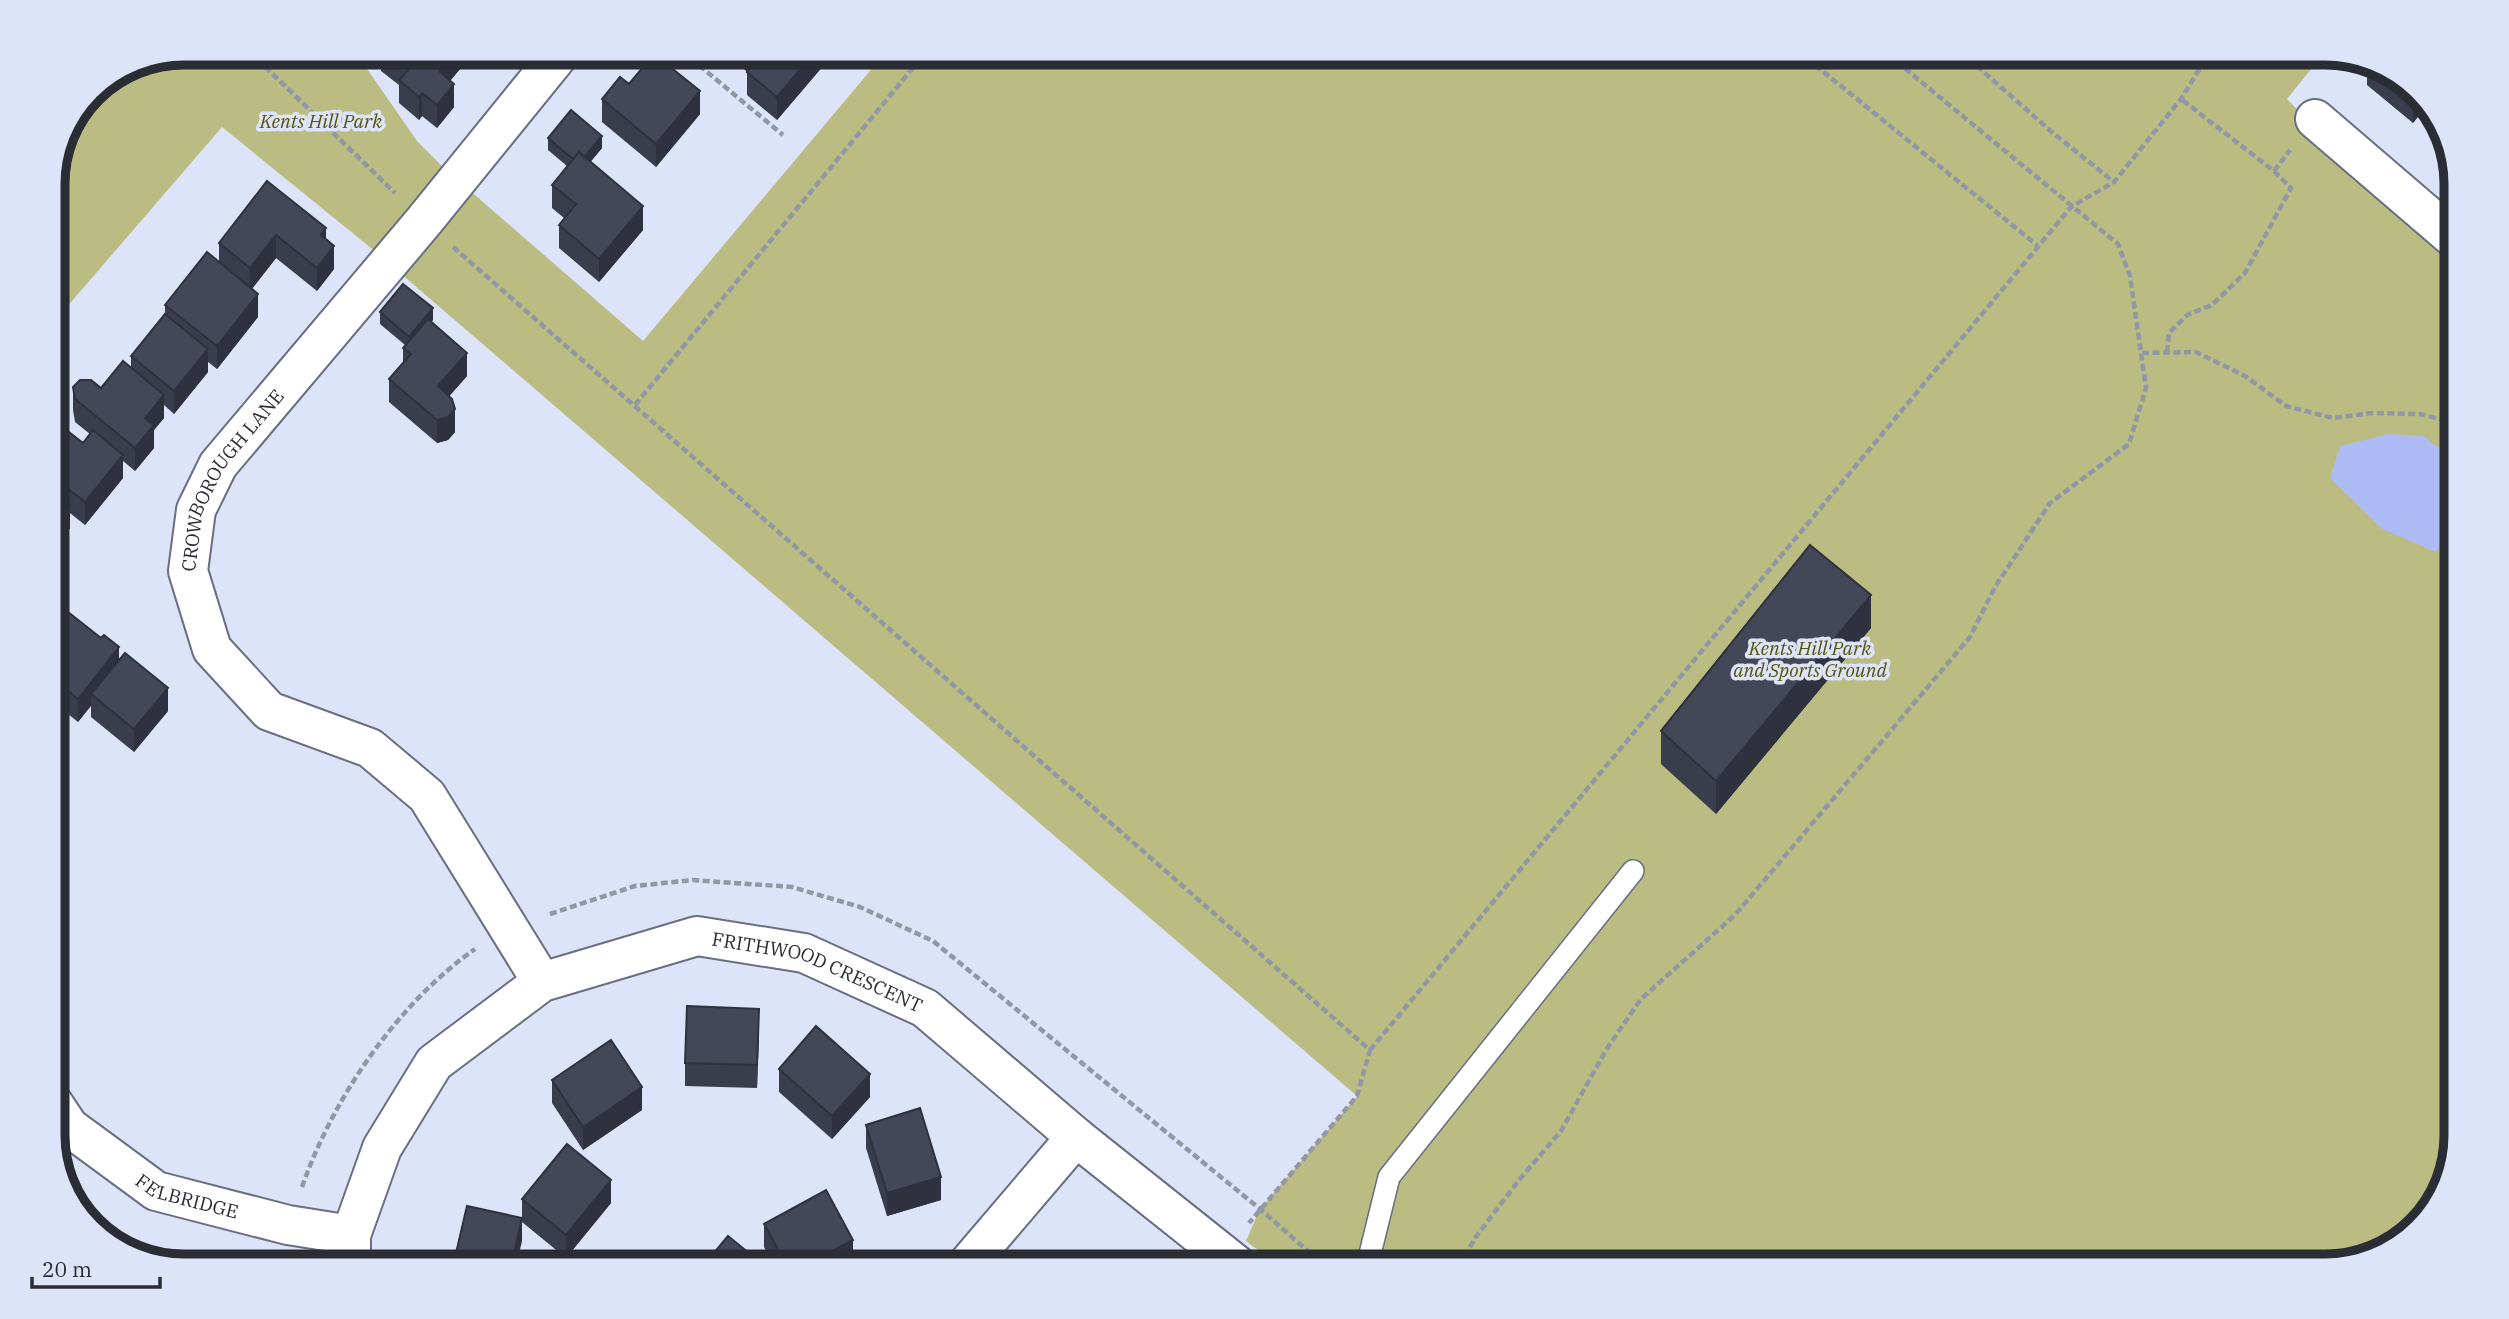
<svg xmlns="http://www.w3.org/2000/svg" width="2509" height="1319" viewBox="0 0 2509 1319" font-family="'IBM Plex Serif',serif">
<rect width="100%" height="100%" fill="#dde3f8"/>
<path fill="#babc81" d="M184,52L356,53L417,141L444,168L643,341L885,53H2324L2287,99L2311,124L2456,245V1135L2443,1194L2398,1245L2326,1266H1279L1246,1241L1260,1209L1357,1096L371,248L222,127L53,323V176L91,91L134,62Z"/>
<path fill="#acbbf3" d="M2388,434L2424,436L2456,462V517L2436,552L2382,529L2330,478L2340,446Z"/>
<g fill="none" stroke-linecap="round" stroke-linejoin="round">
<g stroke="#696e80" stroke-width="24">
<path id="lane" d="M1367,1266L1389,1177L1633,871"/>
</g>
<g stroke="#696e80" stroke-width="42">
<g id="street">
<path d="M2315,119L2456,240"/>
<path id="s1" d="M542,982L427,796L370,748L269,711L212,649L188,571L196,510L218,465L424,221L561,52"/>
<path id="s2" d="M53,1103L69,1127L156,1191L288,1225L351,1235"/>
<path d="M966,1266L1076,1137"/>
</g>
</g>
<g stroke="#696e80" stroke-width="42">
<g id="secondary">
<path id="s3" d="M351,1266V1235L382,1148L434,1063L542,982L697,936L804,953L925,1008L1076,1137L1238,1266"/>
</g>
</g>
<path stroke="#9297a6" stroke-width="4.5" stroke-dasharray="7 3.5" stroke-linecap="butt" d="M250,52L395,193
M683,52L783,135
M1799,52L2038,246
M1961,52L2053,133L2114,182
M2274,171L2290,150
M453,247L1370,1050L1357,1096L1249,1223
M2167,352L2169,333L2187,315L2212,305L2245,273L2291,188L2274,171L2181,99
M2142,353L2196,352L2245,376L2286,406L2333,418L2372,413L2420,414L2451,422L2456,426
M635,405L926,52
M550,914L635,886L693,880L792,887L860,907L933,941L1260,1209L1325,1266
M1370,1050L2071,207L2114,182L2181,99L2210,52
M302,1187C333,1098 397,1004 475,949
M1460,1266L1475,1238L1519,1180L1561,1131L1606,1050L1641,999L1735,915L1970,637L1995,587L2050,503L2129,444L2146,388L2130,276L2118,244L1885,52"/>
<use href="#lane" stroke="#fff" stroke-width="21"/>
<use href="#street" stroke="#fff" stroke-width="38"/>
<use href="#secondary" stroke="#fff" stroke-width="38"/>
</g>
<path fill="#3a3d4c" d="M381,52H470V57L450,81L454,107L437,128L422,116L419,120L399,103V85L381,71Z
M621,52H663L659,58L700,114L656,167L602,122V99L629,84L642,69Z
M744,52H835L777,120L747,95V72L744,69Z
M2367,62L2427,105L2413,123L2367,85Z
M2439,125L2447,147L2439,141Z
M548,138L602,148L590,162L643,230L599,282L559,248V225L564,218L552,208V185L567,166L548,150Z
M267,181L326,240L334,269L317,291L276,258L252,289L258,317L217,369L208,362V372L174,414L164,405V418L154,430V448L135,471L123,461V478L85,525L70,513V528L53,548V433L83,443L90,434L75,422L73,410V387L101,388L131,368V356L165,314V305L219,262V243Z
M380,312L433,320L431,322L467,376L449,396L455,432L448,440L437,443L389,402V379L403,362V348L405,345L380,324Z
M1871,628L1716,814L1661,764V731Z
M53,631L119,660L168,711L134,752L91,717V705L78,722L53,702Z
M759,1032L757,1088L685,1086V1063Z
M779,1069L870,1097L832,1139L779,1092Z
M552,1080L642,1110L583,1150L552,1103Z
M866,1125L941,1200L887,1216L866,1148Z
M522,1199L611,1203L566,1258L522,1222Z
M764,1224L853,1263L846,1266H774L764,1247Z"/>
<path fill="#2f323e" d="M455,52H470V57L439,94V71Z
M654,52H663L647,73Z
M815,52H835L777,120V97Z
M454,84V107L437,128V105Z
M700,91V114L656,167V144Z
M422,93V116L419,120V97Z
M2416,95L2427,105L2413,123V100Z
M602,136V148L579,176V164Z
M643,206V230L599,282V259Z
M326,228V251L321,235Z
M276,235V258L250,291V268Z
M334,246V269L317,291V268Z
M258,294V317L217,369V346Z
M433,308V320L409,348V337Z
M208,349V372L174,414V391Z
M467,353V376L438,409V386Z
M164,395V418L154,430V448L135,471V448L145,418Z
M455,409V432L448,440L437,443V420Z
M123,455V478L85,525V502Z
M70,505V528L53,548V525Z
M1871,595V628L1716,814V781Z
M119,647V670L91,694V706L78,722V699Z
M168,688V711L134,752V729Z
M759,1009V1032L757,1088V1065Z
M870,1074V1097L832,1139V1116Z
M642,1087V1110L583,1150V1127Z
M941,1177V1200L887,1216V1193Z
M611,1180V1203L566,1258V1235Z
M522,1218V1241L516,1266H511Z
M853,1240V1263L846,1266H804Z"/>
<path fill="#434758" stroke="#2f323e" stroke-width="2" d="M387,52H455L439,71L454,84L437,105L422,93L419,97L399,80L408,70Z
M636,52H654L647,61Z
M751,52H815L777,97L747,72L758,58Z
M654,54L700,91L656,144L602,99L620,77L629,84Z
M2367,62L2384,66L2416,95L2413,100Z
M571,110L602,136L584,157L579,152L573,159L548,138Z
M579,152L643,206L599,259L559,225L576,204L552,185Z
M267,181L326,228L321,235L334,246L317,268L276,235L250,268L219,243Z
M207,252L258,294L217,346L165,305Z
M403,284L433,308L409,337L380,312Z
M165,314L208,349L174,391L131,356Z
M428,319L467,353L438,386L452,399L455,409L448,417L437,420L389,379L411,354L403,348Z
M123,361L164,395L145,418L154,425L135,448L75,399L73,387L80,380H91L101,388Z
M60,425L83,443L93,430L123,455L85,502L53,477V433Z
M53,491L70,505L53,525Z
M1810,545L1871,595L1716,781L1661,731Z
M68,612L101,638L104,635L119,647L78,699L53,679V631Z
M125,653L168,688L134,729L91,694Z
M687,1006L759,1009L757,1065L685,1063Z
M816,1026L870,1074L832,1116L779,1069Z
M611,1040L642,1087L583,1127L552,1080Z
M920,1108L941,1177L887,1193L866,1125Z
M567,1144L611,1180L566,1235L522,1199Z
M826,1190L853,1240L804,1266H787L764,1224Z
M467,1206L522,1218L511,1266H453Z
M728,1236L765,1266H703Z"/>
<g text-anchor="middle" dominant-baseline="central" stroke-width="7" stroke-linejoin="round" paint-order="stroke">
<g font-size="19" font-style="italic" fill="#54540b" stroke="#dde3f8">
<text x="321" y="121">Kents Hill Park</text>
<text x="1810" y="648">Kents Hill Park<tspan x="1810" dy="22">and Sports Ground</tspan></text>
</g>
<g font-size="19" fill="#2b2d35" stroke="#dde3f8">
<text stroke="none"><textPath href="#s1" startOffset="670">CROWBOROUGH LANE</textPath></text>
<text stroke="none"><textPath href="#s3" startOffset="646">FRITHWOOD CRESCENT</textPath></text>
<text stroke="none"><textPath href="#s2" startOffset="168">FELBRIDGE</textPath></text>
</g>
</g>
<path d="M0 0H2509V1319H0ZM184 65H2325A119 119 0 0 1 2444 184V1135A119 119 0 0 1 2325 1254H184A119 119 0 0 1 65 1135V184A119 119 0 0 1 184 65Z" fill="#dde3f8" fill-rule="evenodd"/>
<path fill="none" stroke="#2b2d35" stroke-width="9" d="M184 65H2325A119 119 0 0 1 2444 184V1135A119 119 0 0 1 2325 1254H184A119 119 0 0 1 65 1135V184A119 119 0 0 1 184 65Z"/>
<path d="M32 1277v10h128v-10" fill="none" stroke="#2b2d35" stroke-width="3.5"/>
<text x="42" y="1277" font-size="21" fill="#2b2d35" stroke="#dde3f8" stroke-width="5" paint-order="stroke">20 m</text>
</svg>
